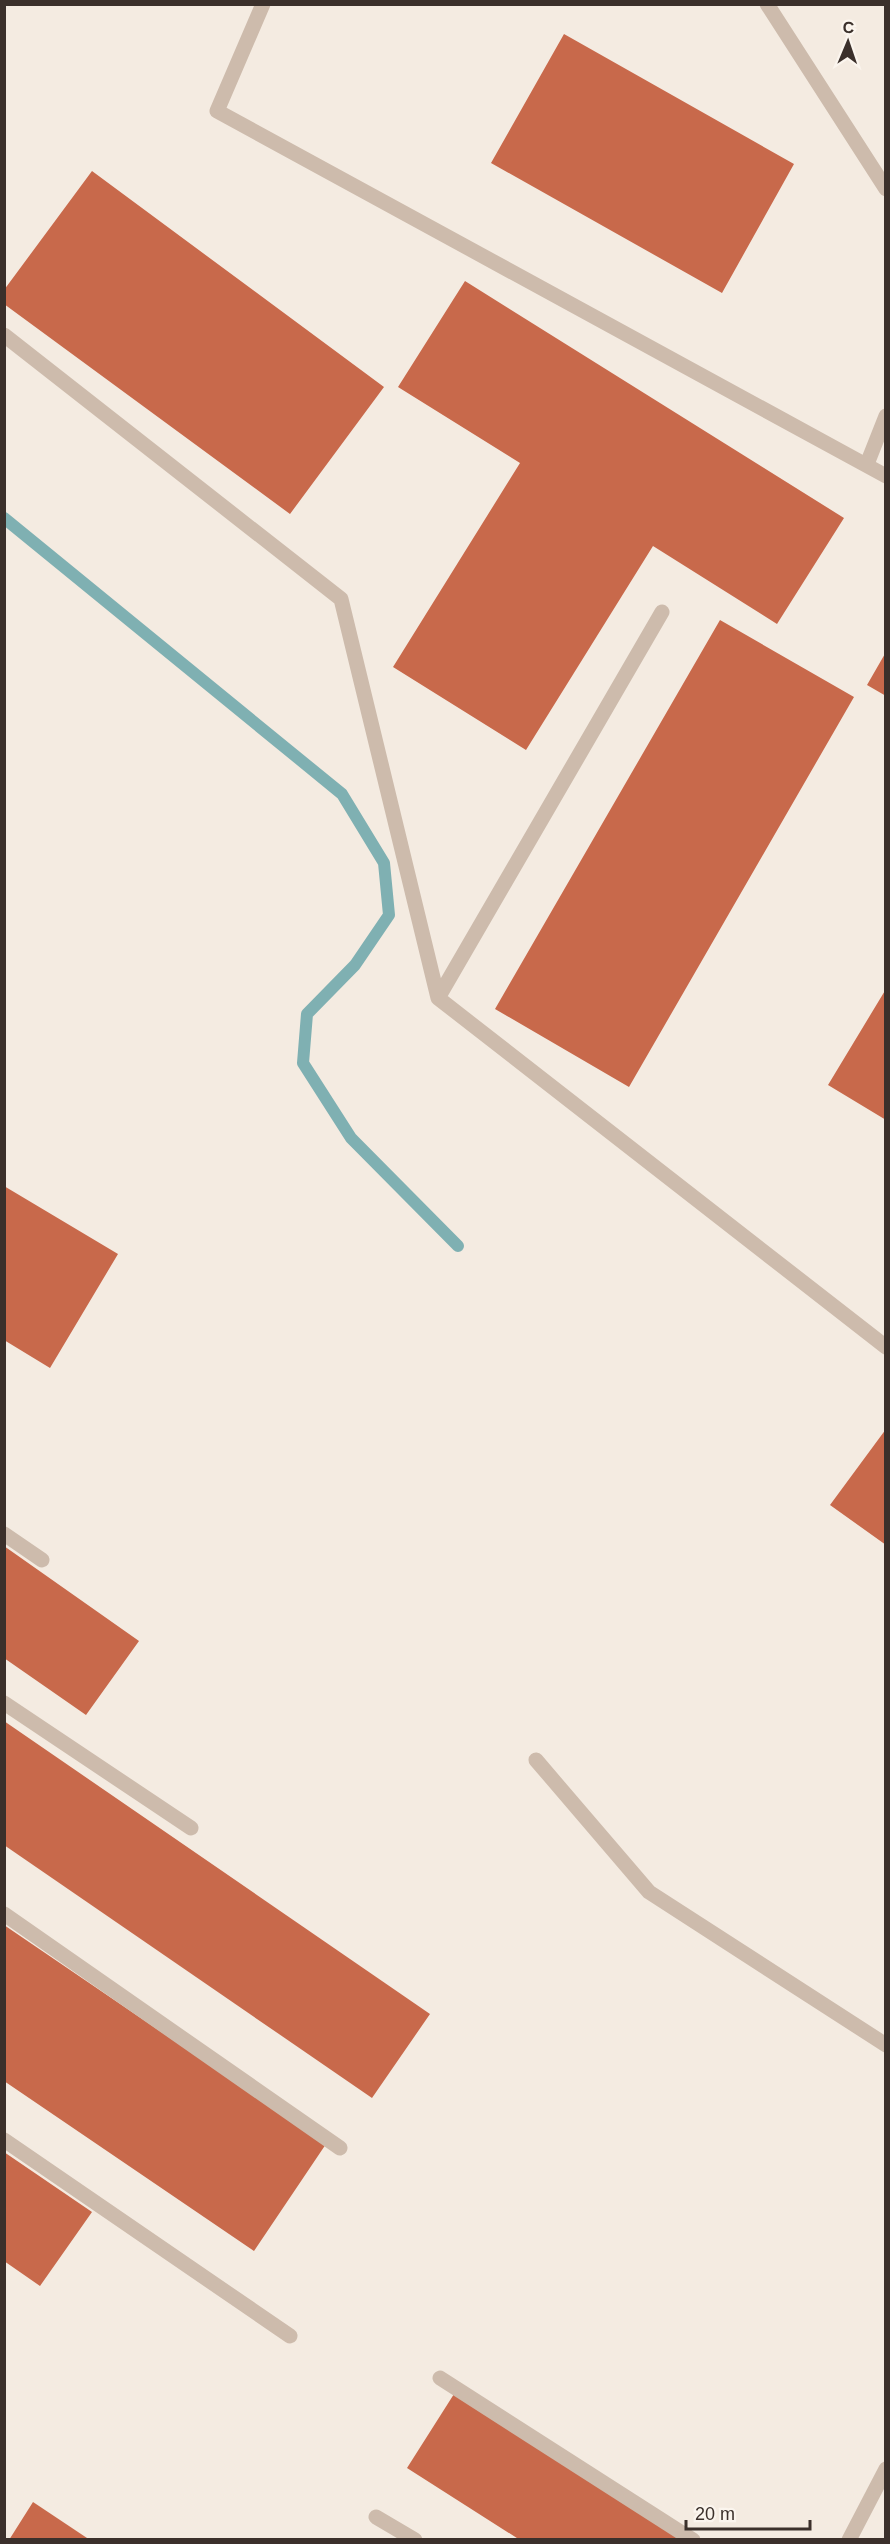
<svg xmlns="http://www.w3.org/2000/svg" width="890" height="2544" viewBox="0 0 890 2544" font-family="Helvetica,sans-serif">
<rect width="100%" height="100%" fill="#f4ebe1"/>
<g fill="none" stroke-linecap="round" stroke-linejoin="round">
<path stroke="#7fb0b2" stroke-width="12" d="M4,518L342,794L384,863L389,915L355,965L307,1014L303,1063L351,1138L458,1246"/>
</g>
<path fill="#c8694b" d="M564,34L794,164L722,293L491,163Z
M92,171L384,387L290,514L4,304V290Z
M465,281L844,518L777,624L653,546L526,750L393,667L520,463L398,387Z
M720,620L854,697L629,1087L495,1009Z
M886,652V696L867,685Z
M886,989V1120L828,1085Z
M4,1186L118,1254L50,1368L4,1340Z
M886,1429V1545L830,1505Z
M4,1546L139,1641L86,1715L4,1658Z
M4,1721L430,2014L372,2098L4,1845Z
M4,1925L326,2144L254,2251L4,2081Z
M4,2152L92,2212L40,2286L4,2261Z
M454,2394L684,2540H520L407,2468Z
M33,2502L90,2540H9Z"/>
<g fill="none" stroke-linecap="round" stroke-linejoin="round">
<path stroke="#cdbbac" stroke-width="15" d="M263,4L217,111L886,476
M767,4L886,189
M4,335L341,599L438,998
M867,464L886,416
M662,612L438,998L886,1347
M4,1534L42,1560
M4,1703L191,1828
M536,1760L649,1892L886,2045
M4,1914L340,2148
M4,2140L290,2336
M440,2378L693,2540
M376,2517L415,2540
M849,2540L886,2469"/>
</g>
<rect width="890" height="2544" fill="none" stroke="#3b302b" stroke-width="12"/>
<g transform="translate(848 42) rotate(2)" stroke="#fbf5ee" stroke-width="4.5" paint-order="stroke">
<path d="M0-4.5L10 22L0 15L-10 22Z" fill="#3b302b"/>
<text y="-9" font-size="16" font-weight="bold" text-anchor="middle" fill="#3b302b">С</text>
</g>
<path d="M686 2520v9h124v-9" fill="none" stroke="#3b302b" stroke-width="3"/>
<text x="695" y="2520" font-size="18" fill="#3b302b" stroke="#fbf5ee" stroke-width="4.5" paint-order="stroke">20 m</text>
</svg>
